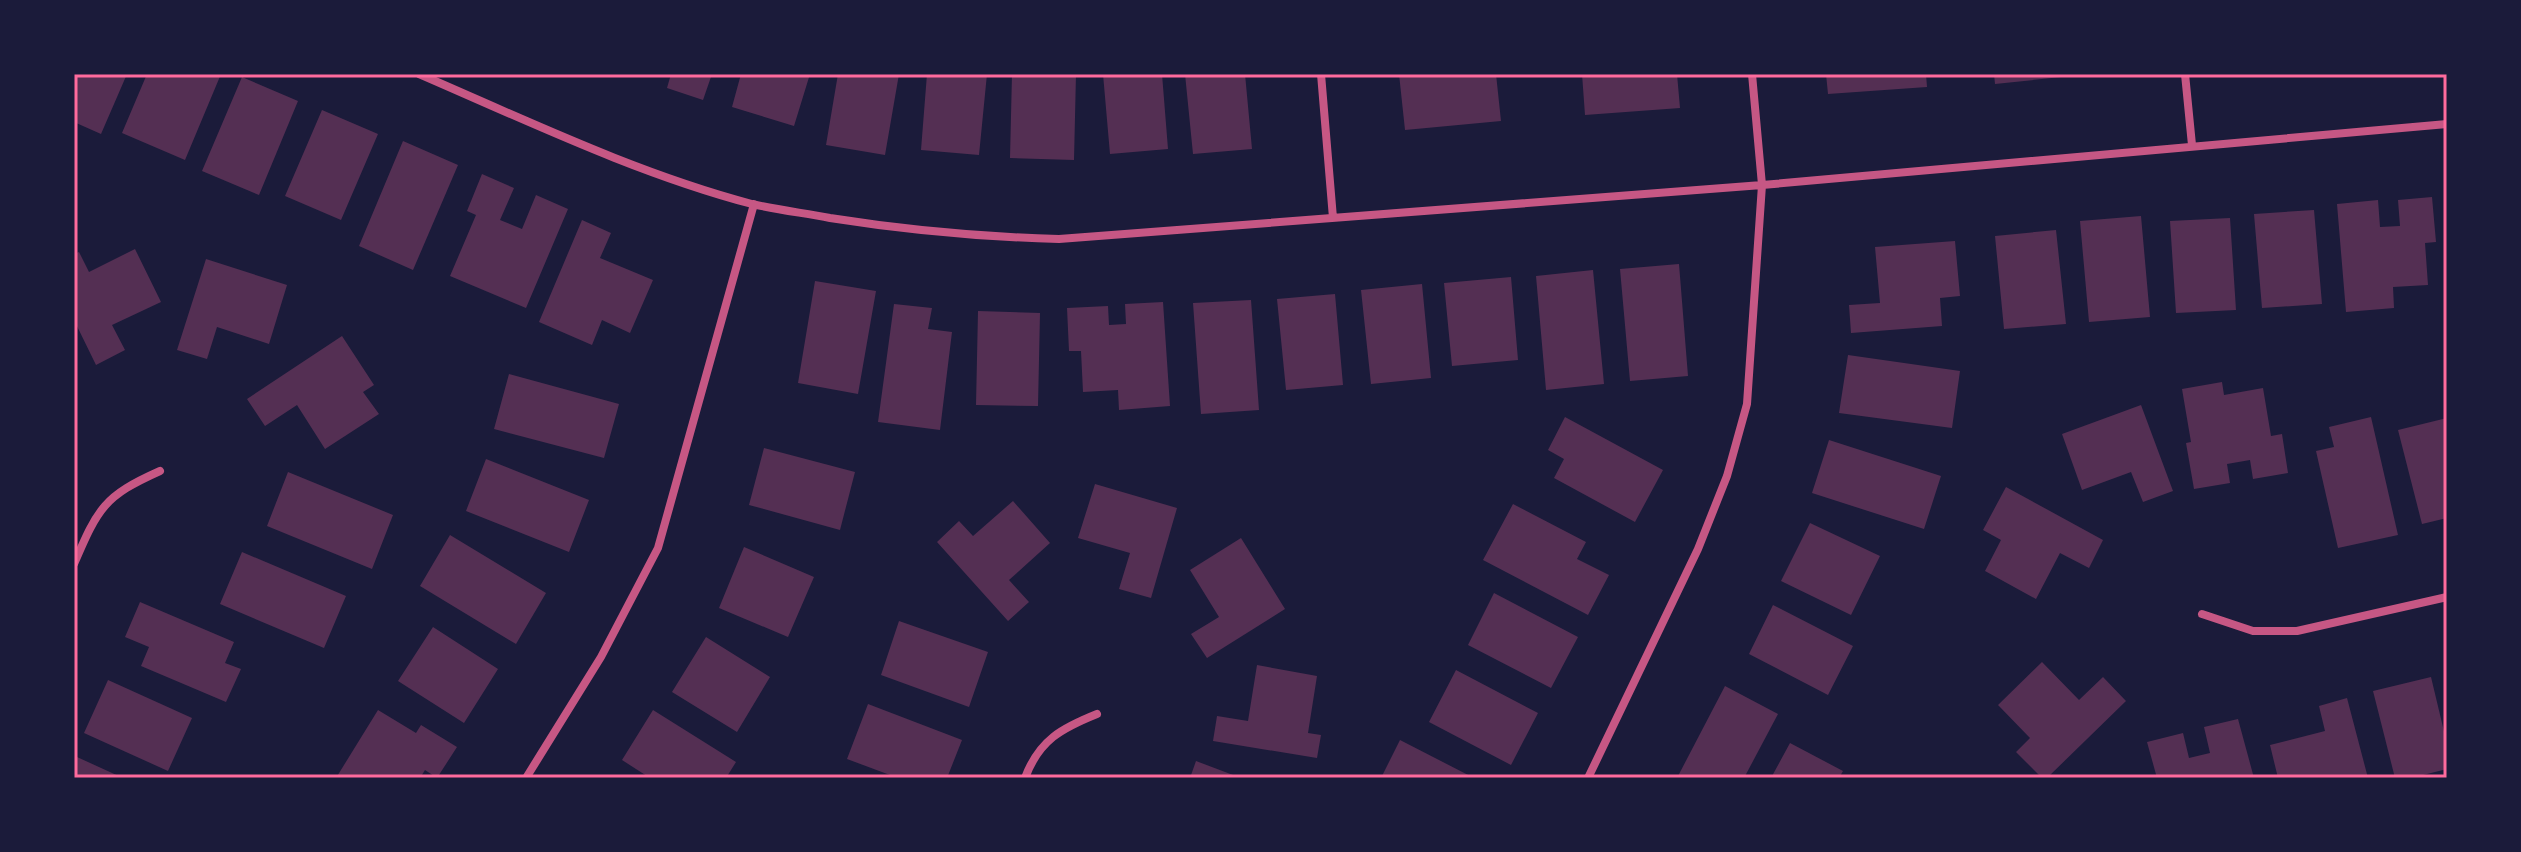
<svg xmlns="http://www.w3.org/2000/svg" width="2521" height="852" viewBox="0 0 2521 852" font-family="Arial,sans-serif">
<rect width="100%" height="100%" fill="#1b1b3a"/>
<path fill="#542f53" d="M74,74H127L101,134L74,122Z
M147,74H221L185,160L122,133Z
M671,74H712L703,100L667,88Z
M741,74H810L794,126L732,107Z
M838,74H899L885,155L826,145Z
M927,74H987L979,155L921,150Z
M1012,74H1076L1074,160L1010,158Z
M1103,74H1162L1168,149L1110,154Z
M1185,74H1245L1252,149L1193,154Z
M1399,74H1496L1501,121L1405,130Z
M1582,74H1677L1680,108L1585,115Z
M1826,74H1926L1927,87L1828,94Z
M1994,74H2071V76L1995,84Z
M242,77L298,101L259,195L202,171Z
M322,110L378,134L341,220L285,196Z
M403,141L458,165L413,270L359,246Z
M482,174L514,188L500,220L522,229L536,195L568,209L526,308L450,276L476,215L467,211Z
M2432,197L2436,242L2425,243L2428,285L2393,287L2394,308L2346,312L2337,204L2378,200L2380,227L2400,226L2398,200Z
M2314,210L2322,304L2262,308L2254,214Z
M2141,216L2150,317L2089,322L2080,221Z
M2230,218L2236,310L2176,313L2170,221Z
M582,220L611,233L600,258L653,280L630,333L602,320L592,345L539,322Z
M2056,230L2066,324L2004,329L1995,236Z
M1955,241L1960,296L1940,298L1942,326L1851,333L1849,305L1880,303L1875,247Z
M135,249L161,302L112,325L125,350L96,365L74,320V254L79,252L89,272Z
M206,259L287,285L269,344L217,327L207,359L177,350Z
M1679,264L1688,376L1630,381L1620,269Z
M1593,270L1604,384L1546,390L1536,276Z
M1511,277L1518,360L1452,366L1444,283Z
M815,281L876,291L858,394L798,383Z
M1422,284L1431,378L1371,384L1361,290Z
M1335,294L1343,385L1286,390L1277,299Z
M1251,300L1259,410L1201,414L1193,303Z
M1163,302L1170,406L1119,410L1118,390L1083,392L1081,351H1069L1067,308L1108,306L1109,325L1126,324L1125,304Z
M894,304L932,308L928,329L952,332L940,430L878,422Z
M978,311L1040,313L1038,406L976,405Z
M342,336L374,385L363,392L379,414L325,449L297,405L265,426L247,399Z
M1848,355L1960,371L1952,428L1839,413Z
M509,374L619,404L604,458L494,429Z
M2222,382L2224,395L2263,388L2271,436L2282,434L2288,473L2253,479L2250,460L2227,464L2230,483L2194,489L2186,443L2191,442L2182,389Z
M2141,405L2173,491L2143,502L2131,472L2082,490L2062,434Z
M1565,417L1663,470L1635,522L1554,478L1564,459L1548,450Z
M2371,417L2398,535L2338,548L2316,451L2334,447L2329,427Z
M2447,418V518L2422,524L2398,430Z
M1829,440L1941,476L1924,529L1812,493Z
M764,448L855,472L840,530L749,505Z
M486,459L589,500L569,552L466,511Z
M288,472L393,515L372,569L267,526Z
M1095,484L1177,508L1151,598L1119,589L1130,553L1078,538Z
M2006,487L2103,540L2089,568L2060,553L2036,599L1985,571L2001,540L1983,530Z
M1013,501L1050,543L1009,580L1029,602L1008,621L937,542L959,521L973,536Z
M1513,504L1586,542L1577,559L1609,575L1588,615L1483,560Z
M1810,523L1880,556L1851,615L1781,581Z
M450,535L546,593L516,644L420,586Z
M1241,538L1285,609L1207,658L1191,634L1219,617L1190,570Z
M744,547L814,577L788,637L719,608Z
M242,552L346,596L324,648L220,604Z
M1494,593L1578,637L1551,688L1468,645Z
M140,602L234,642L225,663L241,669L226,702L141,666L149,647L125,637Z
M1773,605L1853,646L1828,695L1749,654Z
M899,621L988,652L969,707L881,675Z
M433,627L498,669L464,723L398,681Z
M706,637L770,677L737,732L672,692Z
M2042,662L2079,700L2103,677L2126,701L2047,778H2042L2016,752L2030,738L1998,705Z
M1257,665L1317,676L1308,733L1321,735L1317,758L1213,741L1217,716L1248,721Z
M1456,670L1538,713L1511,765L1429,722Z
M2431,677L2447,744V769L2411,778H2395L2373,691Z
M108,680L192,718L168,771L84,733Z
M1725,686L1778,714L1744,778H1677Z
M2347,698L2368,778H2278L2270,745L2325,731L2319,706Z
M868,704L962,740L947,778H898L847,759Z
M378,710L416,733L421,725L457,747L437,778L425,770L420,778H336Z
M653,710L736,762L726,778H650L622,760Z
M2238,719L2254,778H2157L2147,742L2183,733L2189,758L2210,753L2204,727Z
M1400,740L1474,778H1381Z
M1790,743L1843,771L1839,778H1771Z
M77,757L123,778H74V764Z
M1196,761L1241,778H1190Z"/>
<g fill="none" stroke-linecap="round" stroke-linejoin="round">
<path stroke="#c65784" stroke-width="8" d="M419,74C528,121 638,174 752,204C778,210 804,213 830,218C906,230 982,237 1059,239L1762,185L2447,124
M1321,74L1333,218
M2185,74L2192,145
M74,564C98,508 104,496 160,471
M2202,614L2253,631H2297L2447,597
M526,778L601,657L658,548L754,204
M1025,778C1039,740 1062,728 1097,714
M1588,778L1698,549L1727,476L1747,404L1762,185L1752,74"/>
</g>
<rect width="2521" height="852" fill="none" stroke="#1b1b3a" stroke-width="152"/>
<rect x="76" y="76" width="2369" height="700" fill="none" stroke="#ff6b9d" stroke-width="3"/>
</svg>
